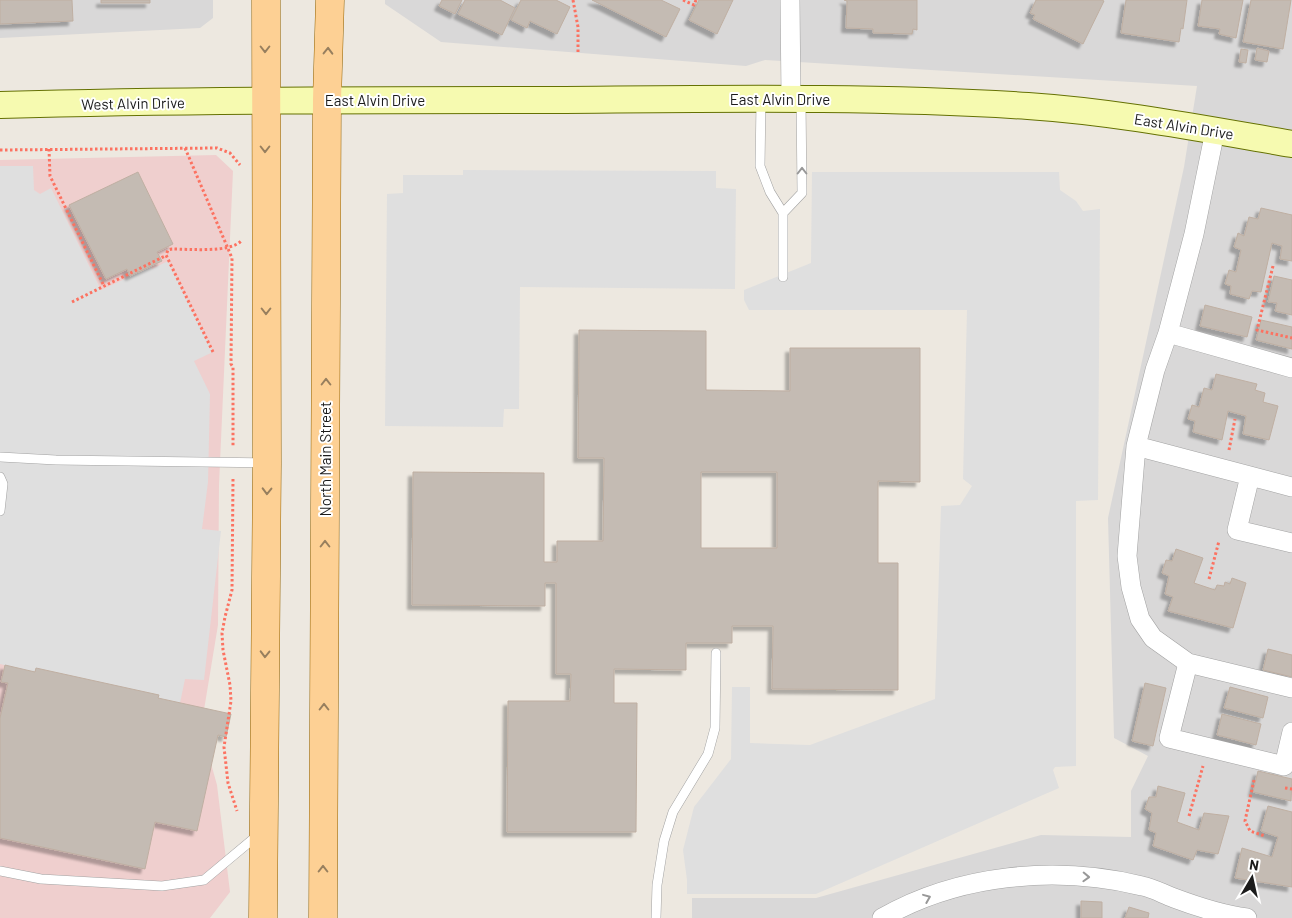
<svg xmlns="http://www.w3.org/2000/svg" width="1292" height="918" viewBox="0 0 1292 918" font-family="Barlow,sans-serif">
<defs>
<filter id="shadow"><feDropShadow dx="-4.5" dy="4.5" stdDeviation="1" flood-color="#0004"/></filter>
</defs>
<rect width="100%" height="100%" fill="#ede8e0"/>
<path fill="#d9d8d8" d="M0,0H213V18L200,28L0,38Z
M385,0H1292V918H692V898H816L1041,835L1131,837V791L1148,756L1114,738L1108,518L1184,167L1197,86L765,60L746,66L441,42L385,4Z"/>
<path fill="#efcfce" d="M216,155L233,171L219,485L218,625L201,728L217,785L230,892L210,918H0V160Z"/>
<path fill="#dfdfdf" d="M0,166H33L34,190L40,194L51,188L101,290L151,267L152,269L168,261L213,352L194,361L210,394L208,482L202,529L221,531L204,680L185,679L180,703L158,698V695L36,668L35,672L0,664Z
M463,170L716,171V188L736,189L735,289L520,287L519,409H504L503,427L385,426L387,194L403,193V175H463Z
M812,172H1059L1060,190L1076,201L1083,211L1100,209L1098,500L1076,501V766L1055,767L1053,770L1059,788L816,894H687V880L683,850L694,807L731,759L732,687H750V743L810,745L935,699L941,506L960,505L972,486L963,479L967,310H749L744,300V290L811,263Z"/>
<path fill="#c4bbb3" stroke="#bfafa2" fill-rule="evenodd" filter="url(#shadow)" d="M0,0H72L73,21L0,24Z
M101,0H150V3H101Z
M442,0H462L455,14L439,6Z
M465,0H500L515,8L502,35L458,14Z
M521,0H556L570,7L557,34L530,21L527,28L511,20Z
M592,0H661L680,9L666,37Z
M699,0H733L717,34L689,20Z
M844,0H917V30L913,29L912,34L873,33V29L846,28L847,1Z
M1036,0H1102L1104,1L1083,44L1033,19L1035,15L1030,13Z
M1126,0H1187L1183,29L1181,28L1179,42L1121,33Z
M1202,0H1243L1236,38L1219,34L1220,29L1198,26Z
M1251,0H1291L1283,49L1243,42Z
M1257,48L1269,51L1267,62L1255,60Z
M1241,49L1248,50L1246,63L1239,62Z
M138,172L173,244L157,252L162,261L130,276L127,269L106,279L69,205Z
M1261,208L1292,215V261L1280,259L1282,246L1272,243L1261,292L1252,291L1249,299L1230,294L1231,286L1225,284L1229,270L1236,272L1241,250L1234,247L1238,233L1244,236L1249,217L1258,219Z
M1274,276L1292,280V315L1275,311L1277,303L1268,302Z
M1205,305L1252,317L1247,337L1200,326Z
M1261,320L1292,327V349L1256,340Z
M579,330L706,331V390L790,391V348H920V482L878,481V563H898V690L772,689L773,626H732V643H686V670L614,669V703H637L636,832H507L508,701H570L571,674H556V583H545V606L412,605L413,472L544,473V562H557V541H603L604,458H578ZM701,472H777V548H701Z
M1216,374L1257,384L1255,390L1265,393L1263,402L1278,406L1269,440L1243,434L1246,416L1228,411L1222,440L1193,432L1195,421L1188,419L1192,405L1199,407L1204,388L1212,390Z
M1176,549L1203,558L1194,583L1215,590L1217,585L1224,586L1225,582L1230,584L1232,578L1246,583L1233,628L1168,611L1173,597L1165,594L1169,576L1162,573L1166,560L1172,561Z
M1268,649L1292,655V677L1263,670Z
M5,665L35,672L36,668L159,695L158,698L231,714L226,737L218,735L197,831L155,822L145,869L0,838V718L8,683L1,682Z
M1145,683L1166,688L1153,746L1132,741Z
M1230,687L1268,697L1263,718L1224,708Z
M1222,714L1261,724L1256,745L1217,735Z
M1258,771L1292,779L1291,801L1253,792Z
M1158,786L1185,793L1177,822L1199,830L1204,813L1229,816L1218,854L1197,850L1193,860L1153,846L1156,833L1149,830L1152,813L1145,809L1149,797H1156Z
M1268,806L1292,812V887L1235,878L1242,848L1272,857L1278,837L1261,831Z
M1081,901L1102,902V918H1081Z
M1129,907L1149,913L1148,918H1125Z"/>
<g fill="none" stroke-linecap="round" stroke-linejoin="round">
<g stroke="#a2a2a2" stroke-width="10">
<path id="lane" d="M761,102L760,166L770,192L783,213V277
M783,213L802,193L801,100
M0,457L56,460L265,463
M0,477L3,484L0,511
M0,871L41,879L162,886L204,880L259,834
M656,918L657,885L664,841L673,812L708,754L715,728L716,653"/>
</g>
<g stroke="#a2a2a2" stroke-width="20">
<path id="street" d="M790,0L791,99
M1168,333L1292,368
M1136,446L1292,487
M1250,476L1237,530L1292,543
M1188,663L1153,638L1140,619L1131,587L1127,556L1136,446L1155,370L1168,333L1194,234L1215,131
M1292,688L1188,663L1169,738L1284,766L1292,732
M882,918C959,874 1056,865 1142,886C1153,888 1163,894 1174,898C1198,907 1222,915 1247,918"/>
</g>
<g stroke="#657103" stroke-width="28">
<path id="secondary" d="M0,105C184,100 369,100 553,100C711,99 870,96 1028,106C1117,112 1204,129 1292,144"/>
</g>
<g stroke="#926200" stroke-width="29">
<path id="primary" d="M263,918L267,463L266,0
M323,918L327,100L330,0"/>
</g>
<path stroke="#fc7261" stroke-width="3" stroke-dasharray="2.5 2.5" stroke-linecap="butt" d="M573,0L578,27V52
M683,0L694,5L696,0
M185,148L232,258L231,364L233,367V447
M49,149L50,176L104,286
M0,150L217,148L230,153L240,165
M1273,266L1257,330L1292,338
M72,302L165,256
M213,352L166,255L168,250L172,249C189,249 230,253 241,241
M1229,450L1235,419
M233,479L232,590L225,617L222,633L223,650L230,685L231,701L224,747L228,783L237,811
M1209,579L1219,541
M1254,780L1245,821L1250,831L1265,836
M1285,788L1292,789
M1189,816L1203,766"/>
<use href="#lane" stroke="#fff" stroke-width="9"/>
<use href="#street" stroke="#fff" stroke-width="19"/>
<use href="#secondary" stroke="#f6fab0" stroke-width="26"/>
<use href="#primary" stroke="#fdd094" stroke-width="28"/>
</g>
<defs><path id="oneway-chevron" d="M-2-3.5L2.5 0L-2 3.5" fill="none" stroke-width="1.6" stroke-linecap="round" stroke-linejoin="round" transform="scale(1.25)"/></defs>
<g stroke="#977f5e">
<use href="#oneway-chevron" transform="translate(265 49) rotate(90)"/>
<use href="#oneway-chevron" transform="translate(328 51) rotate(-89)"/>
<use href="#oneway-chevron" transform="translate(265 149) rotate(90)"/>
<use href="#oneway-chevron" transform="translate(266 311) rotate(90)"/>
<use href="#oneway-chevron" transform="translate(326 382) rotate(-90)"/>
<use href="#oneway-chevron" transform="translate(267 491) rotate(91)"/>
<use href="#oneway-chevron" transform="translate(325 544) rotate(-90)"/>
<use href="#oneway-chevron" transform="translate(265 654) rotate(91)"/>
<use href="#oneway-chevron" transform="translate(324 707) rotate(-90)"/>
<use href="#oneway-chevron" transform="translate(323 869) rotate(-90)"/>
</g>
<g stroke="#989898">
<use href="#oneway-chevron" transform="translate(802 171) rotate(-90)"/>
<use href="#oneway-chevron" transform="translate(1086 877) rotate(2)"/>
<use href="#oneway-chevron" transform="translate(927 898) rotate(-22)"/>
</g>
<g text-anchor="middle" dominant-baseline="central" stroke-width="4" stroke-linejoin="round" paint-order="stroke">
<g font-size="15" fill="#1b1b1b" stroke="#fff">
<text x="780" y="99">East Alvin Drive</text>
<text x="375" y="100">East Alvin Drive</text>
<text transform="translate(133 103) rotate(-1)">West Alvin Drive</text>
<text transform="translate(1184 126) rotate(9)">East Alvin Drive</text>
<text transform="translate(325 459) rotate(-90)">North Main Street</text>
</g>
</g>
<g transform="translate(1252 878) rotate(9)" stroke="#ffffff" stroke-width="4" paint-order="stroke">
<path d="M0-4L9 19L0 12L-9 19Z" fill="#1b1b1b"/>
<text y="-8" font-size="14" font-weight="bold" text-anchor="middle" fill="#1b1b1b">N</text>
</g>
</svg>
